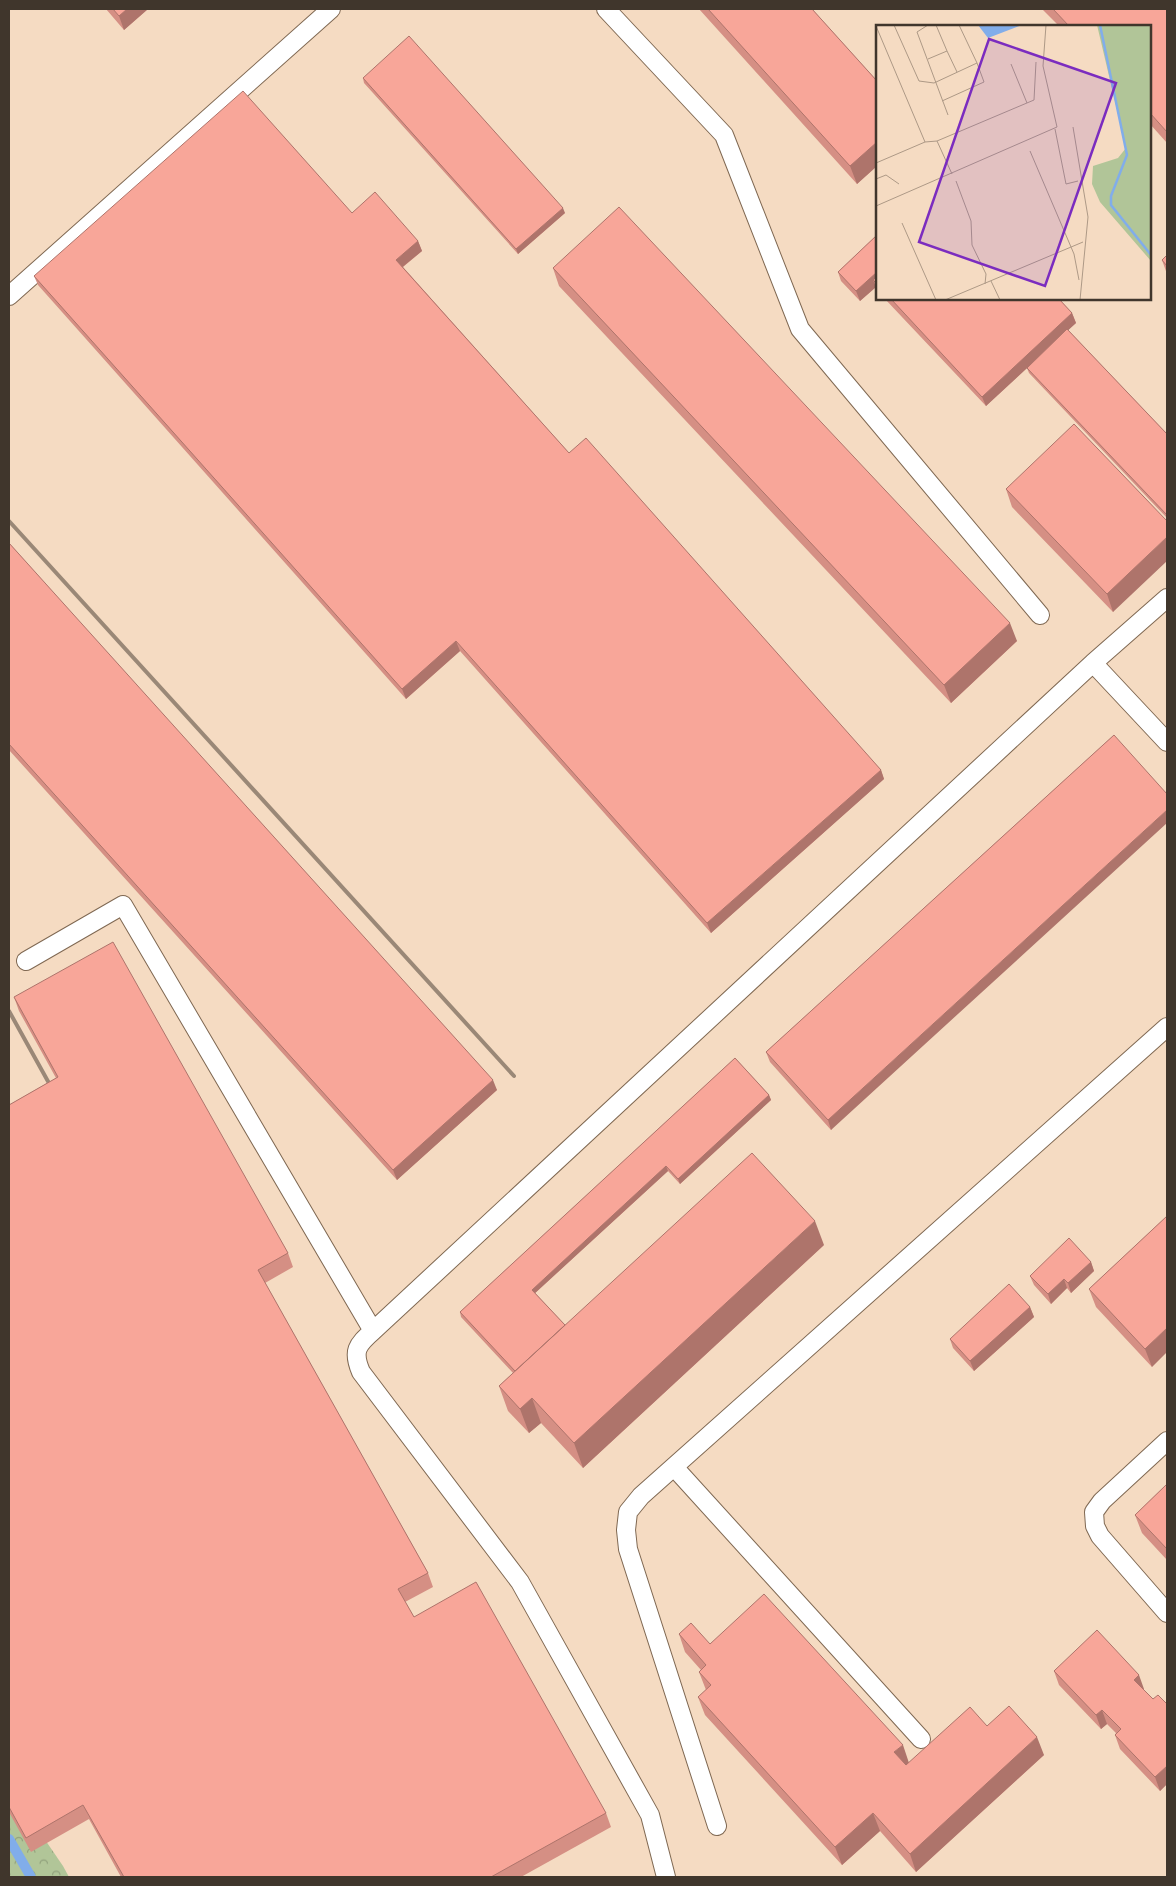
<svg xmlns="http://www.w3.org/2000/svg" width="1176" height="1886" viewBox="0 0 1176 1886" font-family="Montserrat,sans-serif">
<defs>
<pattern id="forest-crowns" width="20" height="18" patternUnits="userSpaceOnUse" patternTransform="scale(1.25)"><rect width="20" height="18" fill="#b1c598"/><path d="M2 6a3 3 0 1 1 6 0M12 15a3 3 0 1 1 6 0" fill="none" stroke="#91a17c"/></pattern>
</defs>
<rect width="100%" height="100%" fill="#f5dbc2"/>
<path fill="url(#forest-crowns)" d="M9,1787L63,1866L69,1877H9Z"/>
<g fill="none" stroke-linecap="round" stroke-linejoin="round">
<path stroke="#81adea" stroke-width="10" d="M9,1839L31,1877"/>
<g stroke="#7f6852" stroke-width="20">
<path id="lane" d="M606,9L724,135L800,329L1040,615
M9,296L331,9
M1093,663L1167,742
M26,961L123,905L373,1331
M1167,1441L1102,1501L1094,1512L1095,1526L1100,1536L1167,1613
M674,1467L921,1739
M717,1826L628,1549L626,1530L628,1512L641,1496L1167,1027
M666,1877L650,1815L520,1582L361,1372C352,1351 357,1345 373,1331L1093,663L1167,598"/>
</g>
<use href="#lane" stroke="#fff" stroke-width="18"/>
<path stroke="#9a8877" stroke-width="4" d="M9,521L514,1076
M9,1011L55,1094"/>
</g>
<path fill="#d58f84" d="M106,9H148L124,30Z
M699,9H812L877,81V166L857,184Z
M1042,9H1167V143L1150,124V26H1059Z
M363,78L565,213L518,254L364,83Z
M352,213L418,241L422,251L403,267L569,453L881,770L884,779L711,933L460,651L406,699L38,285L34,276Z
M877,235V290L876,287L860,301L841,281L838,272Z
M1167,255V274L1162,260Z
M553,268L1017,641L951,703L559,286Z
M885,299H1059L1072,313L1076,323L1068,330L1167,434V518L1029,373L1027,368L1028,367L986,406Z
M1006,489L1167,521L1113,612L1012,507Z
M9,543L497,1090L397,1180L9,750Z
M1114,735L831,1130L770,1062L766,1052Z
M14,997L288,1253L293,1267L265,1283L428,1573L433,1587L405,1602L414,1617L606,1813L611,1827L521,1877H121L89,1819L31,1852L9,1812V1105L56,1078L19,1011Z
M735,1058L769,1095L771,1100L680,1184L668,1171L535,1293L565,1325L824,1245L583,1468L541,1423L529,1433L508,1411L499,1386L513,1373L461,1317L460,1312Z
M1167,1216L1152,1367L1096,1307L1089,1289Z
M1091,1262L1094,1271L1071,1293L1067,1288L1051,1304L1034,1285L1030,1276Z
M1030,1307L1034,1317L974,1371L953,1348L950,1339Z
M1167,1484V1560L1142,1533L1135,1515Z
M679,1634L710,1644L909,1763L987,1726L1044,1755L916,1872L880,1831L842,1865L705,1715L698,1697L706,1690L699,1672L701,1670L685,1652Z
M1054,1671L1144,1689L1143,1690L1153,1699L1167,1704V1784L1160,1791L1120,1749L1115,1735L1116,1733L1107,1724L1101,1729L1059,1685Z"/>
<path fill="#ae746b" d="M127,9H148L124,30L119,16Z
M877,142V166L857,184L850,166Z
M563,208L565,213L518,254L516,249Z
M418,241L422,251L400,269L396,260Z
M877,272V284L873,280L876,287L860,301L856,291Z
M1072,313L1076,323L986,406L982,397Z
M1167,537V561L1113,612L1107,594Z
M1010,623L1017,641L951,703L944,685Z
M456,641L460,651L406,699L402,689Z
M881,770L884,779L711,933L707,923Z
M1167,810V823L831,1130L828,1120Z
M493,1080L497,1090L397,1180L393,1170Z
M769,1095L771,1100L680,1184L678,1179Z
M666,1166L668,1171L533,1295L532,1290Z
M815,1221L824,1245L583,1468L574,1443Z
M1091,1262L1094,1271L1071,1293L1068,1283Z
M1064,1279L1067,1288L1051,1304L1048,1294Z
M1030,1307L1034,1317L974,1371L970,1361Z
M1167,1328V1352L1152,1367L1145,1349Z
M532,1398L541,1423L529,1433L520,1409Z
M1139,1675L1144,1689L1139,1694L1134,1680Z
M1102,1710L1107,1724L1101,1729L1096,1715Z
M1037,1737L1044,1755L916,1872L910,1854Z
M903,1745L909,1763L901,1770L894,1752Z
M1167,1766V1784L1160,1791L1155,1777Z
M873,1813L880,1831L842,1865L835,1847Z"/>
<path fill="#f8a699" stroke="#ae746b" d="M113,9H127L119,16Z
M708,9H812L877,81V142L850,166Z
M1053,9H1167V132L1150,113V26H1069Z
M409,36L563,208L516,249L363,78Z
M243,91L352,213L375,192L418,241L396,260L569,453L586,438L881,770L707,923L456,641L402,689L34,276Z
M619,207L1010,623L944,685L553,268Z
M877,235V272L856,291L838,272Z
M1167,255V266L1162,260Z
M877,276V284L873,280Z
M891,299H1059L1072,313L982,397Z
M1067,329L1167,434V515L1027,368Z
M1074,424L1167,521V537L1107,594L1006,489Z
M9,543L493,1080L393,1170L9,744Z
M1114,735L1167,794V810L828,1120L766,1052Z
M113,942L288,1253L258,1270L428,1573L398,1589L414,1617L476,1582L606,1813L491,1877H124L83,1805L26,1838L9,1807V1105L58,1077L14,997Z
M735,1058L769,1095L678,1179L666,1166L532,1290L565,1325L515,1371L460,1312Z
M752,1153L815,1221L574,1443L532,1398L520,1409L499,1386Z
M1167,1216V1328L1145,1349L1089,1289Z
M1069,1238L1091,1262L1068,1283L1064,1279L1048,1294L1030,1276Z
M1009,1284L1030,1307L970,1361L950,1339Z
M1167,1484V1549L1135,1515Z
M764,1594L903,1745L894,1752L906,1765L970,1707L987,1726L1009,1706L1037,1737L910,1854L873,1813L835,1847L698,1697L711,1685L699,1672L706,1665L679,1634L691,1623L710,1644Z
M1097,1630L1139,1675L1134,1680L1153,1699L1158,1695L1167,1704V1766L1155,1777L1115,1735L1121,1729L1102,1710L1096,1715L1054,1671Z"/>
<g transform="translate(876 25)">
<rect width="275" height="275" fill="#f5dbc2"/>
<path d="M221,0H275V236L224,177L216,159L217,141L242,133L250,123Z" fill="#b1c598"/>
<path d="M102,0H146L112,13Z" fill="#81adea"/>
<path fill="none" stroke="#81adea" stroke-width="2.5" d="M224,0L251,130L235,171V180L275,230"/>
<path fill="none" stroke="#ad9986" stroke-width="1" d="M18,0L43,56L58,58L101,38L83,0M52,0L41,7L72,90M0,1L49,117M71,26L81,47M52,34L71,26L60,0M135,39L151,78M66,76L108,57L101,38M197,102L212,192L204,275M179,104L190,159L202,156M61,116L158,75L160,37M154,126L198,229L203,255M0,138L49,117L61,116L76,149M0,154L10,150L23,159M80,156L95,196L96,220L110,249L109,259M0,181L181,102L167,41L170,0M26,198L60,275M115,256L124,275M69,275L207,217"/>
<path fill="#7b2cbf" fill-opacity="0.15" stroke="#7b2cbf" stroke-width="2.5" d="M113,14L240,58L169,261L43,217Z"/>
<rect width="275" height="275" fill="none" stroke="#40362c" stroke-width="2.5"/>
</g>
<rect width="1176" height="1886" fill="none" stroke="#40362c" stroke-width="20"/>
</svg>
